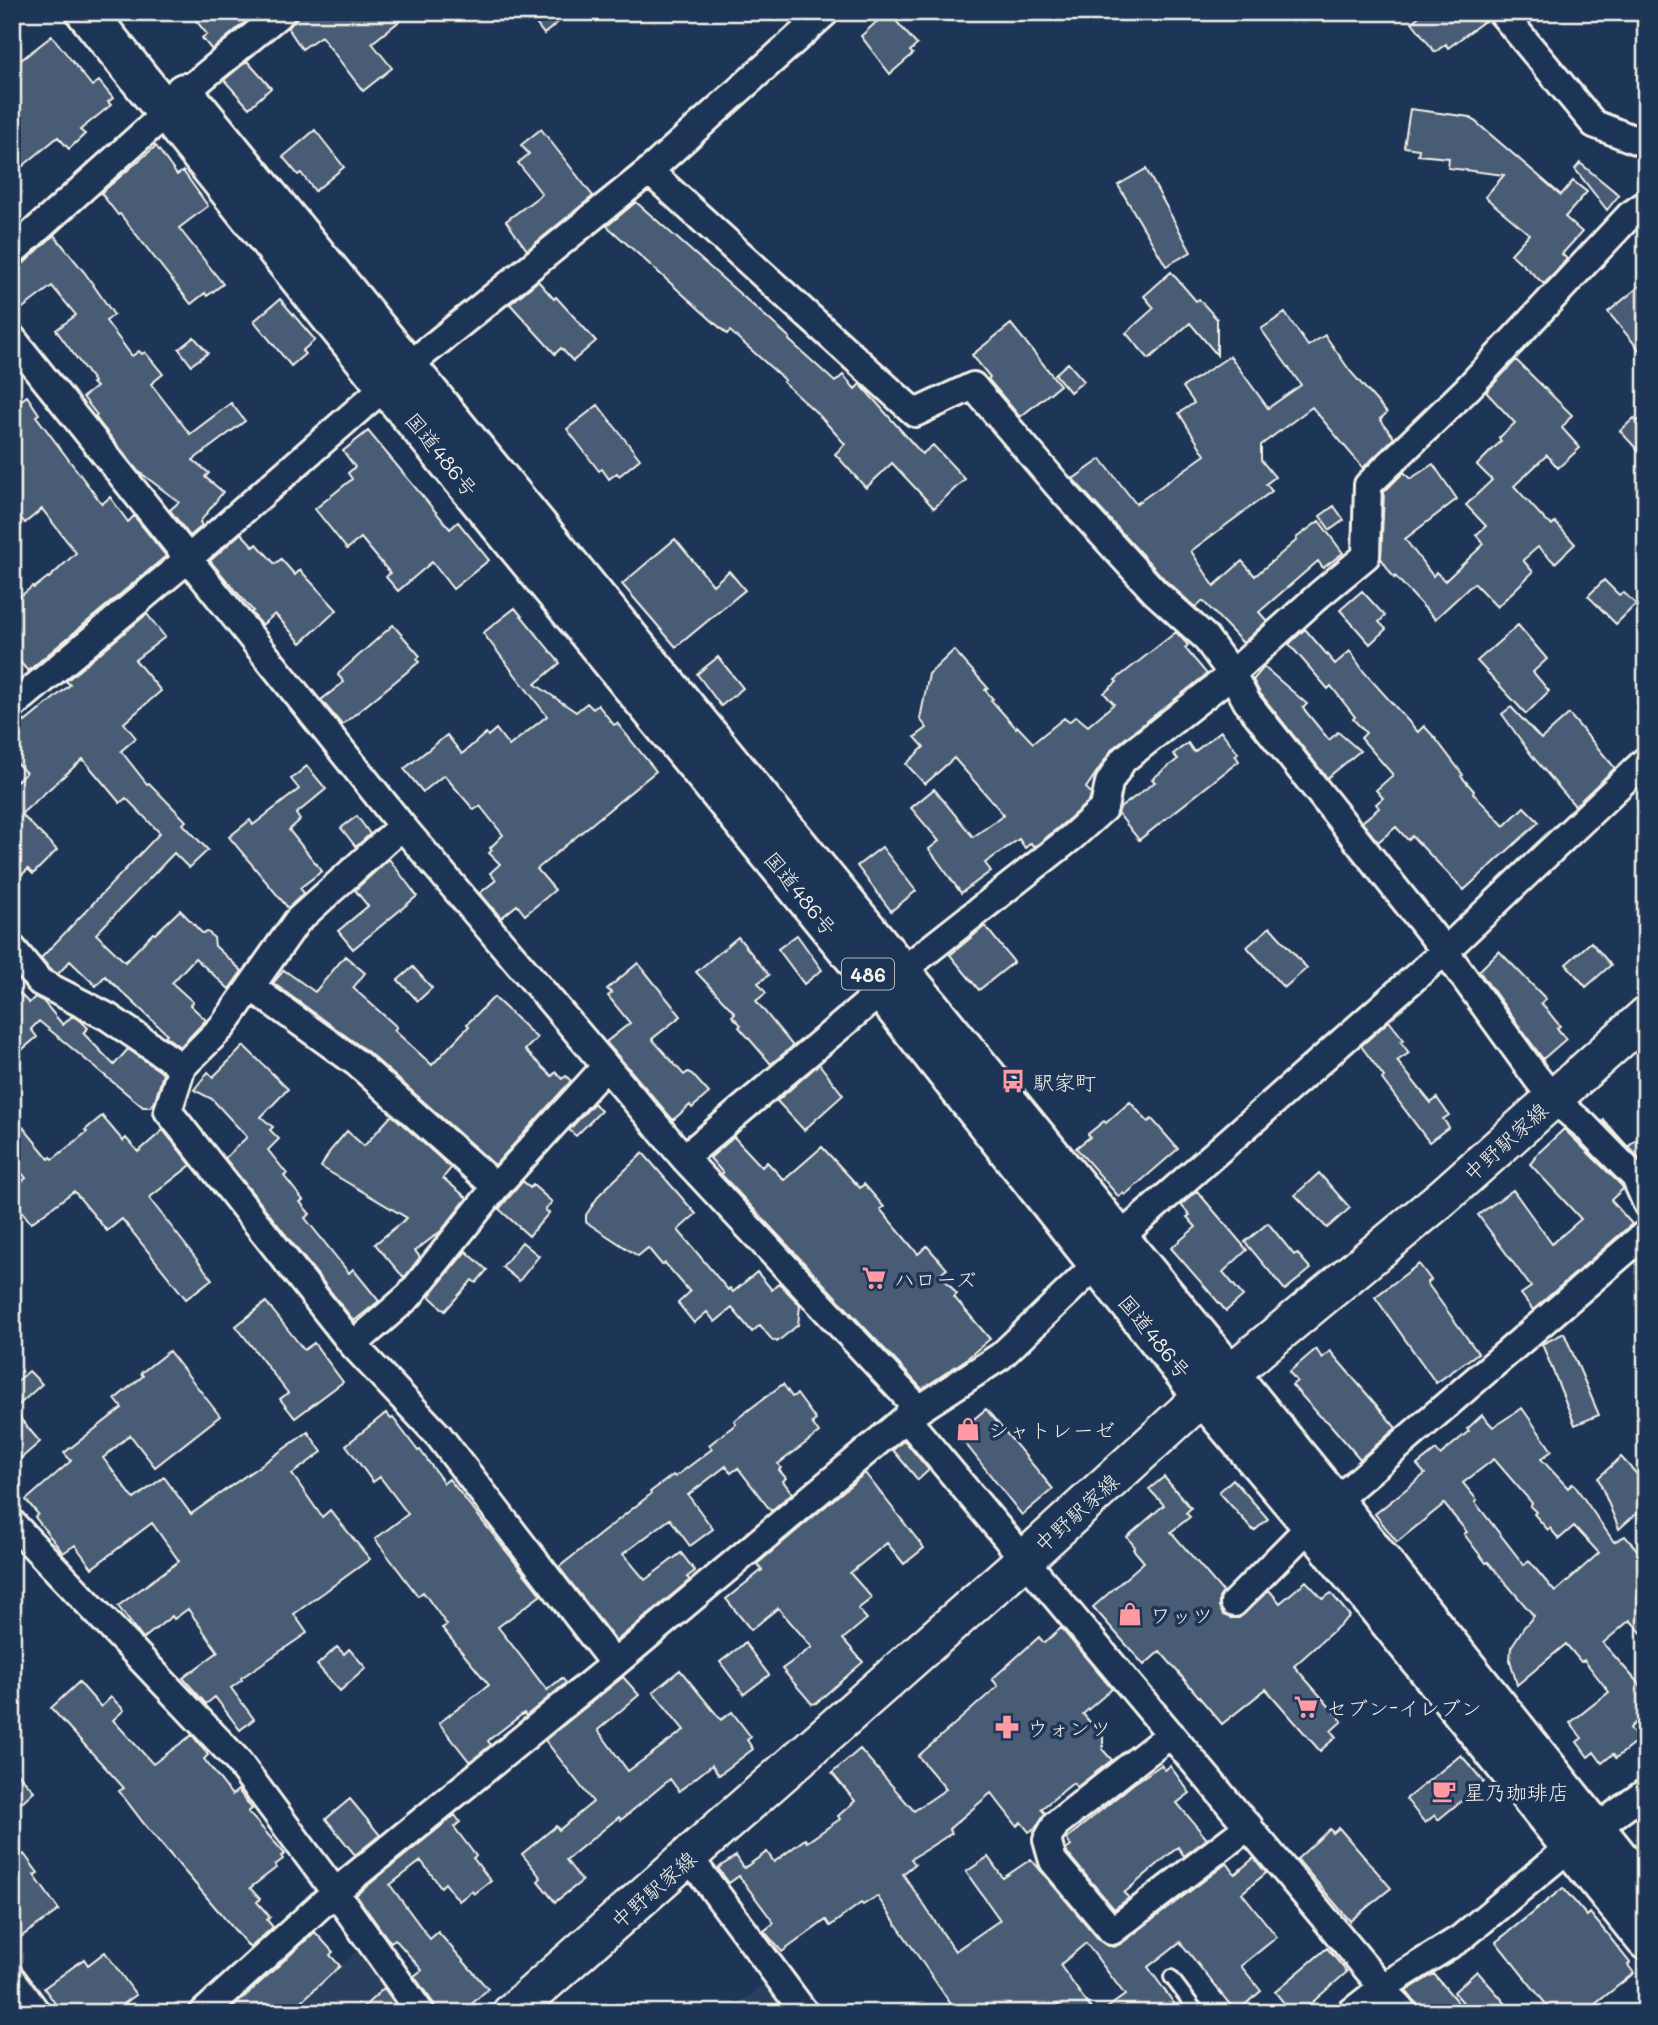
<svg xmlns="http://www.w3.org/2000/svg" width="1658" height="2025" viewBox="0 0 1658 2025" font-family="Mali,'Klee One',sans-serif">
<rect width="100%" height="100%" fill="#1d3557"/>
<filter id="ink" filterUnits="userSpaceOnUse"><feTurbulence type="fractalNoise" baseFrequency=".0143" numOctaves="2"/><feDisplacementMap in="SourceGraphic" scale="14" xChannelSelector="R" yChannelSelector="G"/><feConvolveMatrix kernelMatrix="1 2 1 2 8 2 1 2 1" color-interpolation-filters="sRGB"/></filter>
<g filter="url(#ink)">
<path fill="#2a4060" d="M356,1951L406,2013H286L299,2005Z
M770,1979L790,2013H729Z"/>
<path fill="#485b74" stroke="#f4f1e8" stroke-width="2" fill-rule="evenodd" d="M189,12H257L212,50L202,38L207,34Z
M302,12H411L372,43L392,68L363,91L321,36L302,49L288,28Z
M527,12H570L544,34Z
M1424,12H1486L1487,19L1448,48L1446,44L1435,52L1412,22Z
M891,15L917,45L910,51L913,54L890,74L861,36L883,16L886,19Z
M52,36L92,86L99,81L113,98L108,102L111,105L80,130L85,134L69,149L58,137L12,175V67Z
M247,61L271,88L249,108L224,80Z
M1410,109L1470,117L1561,195L1573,181L1587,192L1565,217L1582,232L1562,254L1567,259L1544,284L1511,254L1529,234L1485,197L1504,175L1448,168L1449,158L1418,155L1419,149L1404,147Z
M541,129L593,196L527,250L506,221L542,194L518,163L529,154L521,145Z
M315,130L344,167L315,191L301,173L298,175L283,157Z
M156,146L177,175L183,171L208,206L179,228L223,284L207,296L205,293L191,304L120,214L118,215L101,193Z
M1580,163L1619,195L1607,210L1575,169Z
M1146,169L1191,252L1166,266L1118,185Z
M636,202L790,338L789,340L835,382L843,375L855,389L860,384L922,454L933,445L965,479L934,508L892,463L866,488L835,454L845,444L818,414L783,382L785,380L730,331L727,334L607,226Z
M54,235L85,273L114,315L106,321L132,356L139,351L142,354L145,352L163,374L151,384L190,434L231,403L245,421L193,460L209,473L205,477L223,492L200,522L202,526L190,536L170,510L179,502L138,471L99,422L95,416L97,415L83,397L96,387L92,383L94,382L56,330L76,315L52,286L12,316V267L23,264Z
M1171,272L1196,301L1199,299L1217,319V355L1190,323L1149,359L1126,333L1154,308L1144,296Z
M538,281L554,299L556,297L596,341L573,361L561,348L555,354L510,304Z
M1646,281V358L1608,312Z
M280,299L315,340L302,351L305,354L291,366L254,321Z
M1285,313L1308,346L1325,335L1350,371L1387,413L1380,419L1394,438L1363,468L1312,407L1261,445V460L1275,477L1266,484L1272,491L1191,551L1214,586L1242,561L1255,576L1297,540L1296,538L1319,521L1343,553L1323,568L1318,561L1259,612L1267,621L1243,643L1203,601L1195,607L1166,581L1073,479L1101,459L1136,504L1205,455L1179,413L1194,403L1183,387L1230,356L1268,408L1301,385L1261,329Z
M1011,324L1060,385L1020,417L988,379L990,377L972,355Z
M194,337L208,353L191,365L179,349Z
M1516,360L1572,415L1562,428L1580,448L1558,468L1547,455L1514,486L1546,521L1552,525L1555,522L1575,544L1555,563L1538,547L1523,560L1533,572L1497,607L1474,583L1435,619L1395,576L1394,578L1381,558L1384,492L1404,472L1410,479L1433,464L1457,499L1405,539L1433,576L1436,572L1445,581L1484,544L1476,535L1486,526L1466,505L1492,480L1477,465L1501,441L1499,438L1515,423L1486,392Z
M1068,363L1084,381L1070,392L1055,374Z
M27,396L39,414L36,416L102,504L110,497L128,522L134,516L166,556L28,671L12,653V603L33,586L34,588L48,577L49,578L76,553L42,509L25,523L12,508V407Z
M598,405L640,459L619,476L617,473L609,479L602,469L599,471L567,429Z
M1646,414V459L1620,431L1634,418L1637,422Z
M368,431L450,529L458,522L489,560L453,589L432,562L398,591L386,577L390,573L361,538L347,549L315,509L352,479L348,473L355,467L343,451Z
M1334,506L1344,520L1330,530L1320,516Z
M241,533L254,547L257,544L275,564L281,559L295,575L300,570L337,610L301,643L275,614L262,625L251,612L253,611L210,561Z
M675,539L713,585L729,571L745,590L676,647L622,584Z
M1604,580L1619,595L1623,592L1636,604L1616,624L1588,596Z
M1362,591L1385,616L1379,622L1386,629L1370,644L1340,610Z
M515,608L560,663L535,684L576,712L587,703L593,709L598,705L614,725L617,723L656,771L537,869L555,890L525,915L517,905L501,918L480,893L496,880L490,873L500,864L489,853L492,850L490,848L503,835L480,806L474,810L444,775L423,792L404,769L447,735L462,754L486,733L488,736L496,729L509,746L547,716L483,633Z
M147,614L165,637L135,660L161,691L124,723L136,738L121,751L147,784L149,783L186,821L183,824L208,850L189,868L174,853L96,934L125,962L153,933L155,934L180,910L202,933L208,932L214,938L215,946L242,971L229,989L195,958L172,983L193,1002L190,1005L206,1020L180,1047L165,1036L167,1034L105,976L96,986L70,961L58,974L50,969L41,958L160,833L126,798L120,803L83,759L21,814L57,850L33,874L28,869L12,884V785L26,773L12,758V721L22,718L25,722L70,685L66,681Z
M393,625L420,656L417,659L419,662L342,725L321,700L344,682L338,675L339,673Z
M1518,625L1547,659L1533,672L1549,691L1526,714L1477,661Z
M1305,629L1335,664L1350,651L1364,672L1418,732L1424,726L1435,738L1463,775L1461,776L1474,791L1473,793L1504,826L1524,807L1539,822L1464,890L1412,836L1408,840L1396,827L1378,842L1362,822L1379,808L1376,804L1383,798L1376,790L1393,775L1361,738L1366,733L1353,719L1355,717L1331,686L1328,689L1289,644Z
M1176,632L1188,645L1185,648L1207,674L1113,748L1086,788L1091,793L1090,800L1070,818L1037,845L1033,846L1031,843L1025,848L1019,839L985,863L991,871L961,893L929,849L939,841L911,808L934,789L973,837L1004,815L954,758L925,784L906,764L924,747L915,737L927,728L920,719L929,674L954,650L988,688L985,690L993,699L991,700L1016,728L1017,726L1033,743L1064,718L1069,722L1076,716L1088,726L1114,704L1104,693L1117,682L1115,680Z
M718,657L743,688L721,706L697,674Z
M1264,667L1307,704L1303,708L1329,740L1338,732L1360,751L1327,778L1260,693L1253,680Z
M1511,707L1541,739L1569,714L1615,768L1575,806L1532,756L1502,714Z
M1221,731L1238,753L1235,755L1239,761L1139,840L1118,813L1120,808L1155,782L1152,779L1178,759L1173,754L1188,743L1194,752Z
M307,766L326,789L296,814L300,820L289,830L322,871L300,888L304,893L288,908L229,837L250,820L253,825L299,789L291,779Z
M357,816L370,834L356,847L341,828Z
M882,847L916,891L891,911L857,866Z
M389,859L417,896L353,949L338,931L368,906L355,890Z
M985,926L1014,962L979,990L950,955Z
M1270,927L1307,968L1284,988L1247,947Z
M797,935L822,970L804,984L778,949Z
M738,937L769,975L758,983L766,993L756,1001L793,1046L771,1064L739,1027L741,1025L732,1016L735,1013L696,972Z
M1591,942L1611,965L1586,987L1566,964Z
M1499,951L1546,999L1541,1003L1560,1026L1557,1028L1566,1039L1543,1059L1479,971Z
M345,956L365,973L353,988L397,1027L394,1030L432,1065L469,1026L467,1024L494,997L537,1038L525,1050L552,1076L556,1072L562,1079L566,1076L571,1081L495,1165L368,1052L273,983L284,970L315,992Z
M638,963L681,1016L652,1039L684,1075L688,1072L692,1074L709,1093L692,1108L690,1105L673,1120L606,1042L630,1023L608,996L612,993L607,989Z
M413,967L432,988L418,1001L398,980Z
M12,986L29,1003L35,997L43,1001L63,1025L72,1016L81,1021L88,1028L83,1033L114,1065L128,1049L160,1071L163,1074L155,1101L150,1107H143L39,1021L31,1029L37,1037L12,1058Z
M1389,1021L1404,1040L1401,1042L1409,1053L1397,1061L1431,1103L1437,1098L1449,1115L1443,1119L1449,1127L1429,1142L1382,1079L1384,1077L1361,1046Z
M244,1046L288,1089L261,1117L273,1127L270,1130L279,1139L268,1150L287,1174L284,1176L303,1200L300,1202L310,1214L305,1218L349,1273L353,1269L379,1301L354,1321L225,1158L247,1137L212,1099L194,1090L208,1072L213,1077Z
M819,1064L843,1095L804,1130L777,1101Z
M1130,1102L1148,1122L1152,1119L1178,1149L1125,1195L1123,1193L1119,1197L1076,1148L1090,1137L1088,1134L1104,1121L1106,1123Z
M594,1103L601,1111L576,1136L569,1130Z
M392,1115L451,1168L443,1178L467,1198L441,1231L415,1251L420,1257L404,1278L375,1244L407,1218L321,1167L330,1151L347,1131L364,1146Z
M102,1116L123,1141L126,1138L138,1152L163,1130L191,1165L149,1198L212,1279L186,1299L122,1219L107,1231L74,1191L31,1223L12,1199V1189L26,1178L12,1161V1135L23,1127L49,1159L51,1157L53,1159L87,1132L85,1130Z
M1604,1120L1628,1147L1646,1131V1165L1603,1121Z
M1564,1129L1622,1186L1623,1189L1611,1200L1632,1224L1533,1310L1521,1294L1531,1287L1478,1215L1513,1190L1552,1244L1581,1219L1530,1164L1535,1158L1534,1157Z
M734,1137L762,1167L767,1162L784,1180L822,1147L860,1188L864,1184L884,1207L880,1209L918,1254L927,1246L947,1269L940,1274L957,1294L954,1297L990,1339L965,1360L922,1389L721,1174L723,1173L710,1158Z
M643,1153L696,1214L678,1230L728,1290L730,1288L733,1292L757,1272L772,1290L779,1283L800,1305L798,1325L777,1342L775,1340L773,1341L760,1325L752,1332L732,1308L715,1322L707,1312L694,1323L678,1303L690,1292L665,1263L662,1265L648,1248L638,1256L586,1222V1215L600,1194Z
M1319,1173L1350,1208L1327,1228L1295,1195Z
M523,1181L530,1188L533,1185L552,1202L545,1210L549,1213L529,1236L499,1209Z
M1197,1191L1247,1250L1223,1272L1243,1296L1226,1311L1171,1248L1196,1227L1187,1217L1190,1215L1181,1205Z
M1268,1223L1294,1255L1297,1253L1311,1269L1285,1290L1245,1242Z
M522,1242L539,1256L519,1281L502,1267Z
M466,1251L487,1270L476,1283L472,1280L445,1311L429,1296Z
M1419,1264L1431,1280L1427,1283L1478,1353L1436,1383L1375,1297Z
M266,1302L304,1350L314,1343L343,1382L295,1418L280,1399L288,1393L236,1326Z
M1564,1333L1599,1415L1575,1425L1542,1344Z
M1316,1349L1322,1358L1330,1351L1396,1428L1360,1459L1328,1422L1320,1416L1292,1385L1297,1381L1289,1372Z
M169,1351L220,1416L155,1467L130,1435L103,1458L134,1499L164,1477L191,1514L308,1432L322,1452L292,1474L322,1517L330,1510L370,1559L294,1614L307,1633L241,1678L242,1680L231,1688L254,1719L240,1730L215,1697L206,1704L183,1678L218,1652L188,1609L174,1619L172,1616L143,1639L118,1606L179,1561L152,1523L92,1568L75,1545L63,1553L35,1517L38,1514L26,1500L71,1461L64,1453L122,1408L115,1399L143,1376L141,1373Z
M29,1371L42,1384L13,1410L40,1442L12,1466V1386Z
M783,1384L792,1397L797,1394L816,1420L812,1423L819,1433L778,1464L781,1468L779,1470L786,1478L783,1481L792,1493L771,1511L738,1468L731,1473L726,1466L688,1495L713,1529L690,1546L670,1519L623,1554L645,1580L681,1553L695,1571L687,1577L690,1580L616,1641L559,1567L651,1494L650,1492L673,1475L675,1477L712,1449L709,1445L736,1424L734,1421Z
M1522,1408L1552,1451L1541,1459L1568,1488L1573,1483L1614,1542L1625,1536L1646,1560V1638L1630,1620L1603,1643L1646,1692V1712L1630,1728L1639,1740L1616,1758L1613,1754L1602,1763L1594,1752L1588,1757L1577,1742L1582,1738L1570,1723L1609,1692L1584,1660L1581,1662L1566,1644L1517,1685L1510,1660L1511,1647L1524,1627L1534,1616L1488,1562L1486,1563L1464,1534L1467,1532L1444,1504L1397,1542L1375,1514L1425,1474L1417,1465L1436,1450L1440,1455L1469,1431L1467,1429L1482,1415L1493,1427ZM1494,1459L1532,1503L1530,1506L1536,1512L1534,1514L1548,1530L1550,1528L1559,1539L1574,1526L1599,1553L1555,1592L1529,1561L1524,1565L1475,1502L1477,1500L1463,1483Z
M986,1409L1053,1489L1022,1515L957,1433Z
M386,1413L391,1419L393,1418L418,1451L420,1450L444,1483L449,1479L541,1595L498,1627L547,1690L562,1678L566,1683L526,1716L524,1713L490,1739L488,1741L491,1745L471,1761H469L439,1723L489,1685L442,1628L447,1625L423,1592L418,1596L375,1539L408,1514L380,1477L373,1482L346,1445Z
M904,1440L929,1470L918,1480L893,1450Z
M1621,1457L1646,1484V1505L1619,1529L1598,1478Z
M865,1473L924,1548L904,1564L887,1543L850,1573L872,1598L858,1609L867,1619L843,1639L863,1662L816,1703L812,1704L782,1669L812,1647L778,1608L751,1630L726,1599L762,1570L757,1564Z
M1164,1477L1191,1508L1186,1513L1190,1517L1171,1532L1223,1592L1219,1598V1606L1223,1615L1231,1618H1239L1269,1590L1280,1603L1306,1581L1323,1599L1331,1593L1350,1616L1294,1666L1342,1721L1331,1731L1336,1737L1320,1751L1266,1689L1222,1724L1160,1651L1144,1665L1093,1607L1144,1562L1133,1549L1135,1547L1127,1537L1164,1505L1149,1489Z
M1233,1479L1268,1519L1254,1531L1219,1492Z
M1061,1628L1112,1689L1083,1714L1103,1737V1750L1112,1760L1077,1787L1073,1783L1041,1809L1045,1813L1036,1827L1029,1832L1021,1822L1017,1826L991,1793L949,1829L952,1833L911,1859L915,1864L903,1874L955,1951L1000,1920L966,1872L988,1857L1003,1878L1031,1859L1100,1941L1106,1945L1114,1947L1122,1943L1227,1863L1235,1874L1254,1858L1266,1873L1242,1893L1277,1937L1241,1966L1261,1991L1236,2012L1180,1942L1148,1967L1181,2013H1100L1125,1995L1086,1943L1060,1965L1094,2013H1063L1058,2004L1046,2013H957L877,1896L863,1905L861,1903L830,1926L826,1920L782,1952L764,1931L774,1923L739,1876L729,1883L718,1868L736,1856L744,1868L767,1852L774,1862L805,1839L807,1842L840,1819L838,1816L855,1801L832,1773L860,1749L914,1811L946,1789L918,1756L998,1686L992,1679L1039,1637L1044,1643Z
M745,1643L769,1675L744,1694L720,1662Z
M337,1647L344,1654L349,1649L366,1668L340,1691L317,1665Z
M680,1670L721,1720L732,1712L751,1737L747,1740L753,1749L719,1775L712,1765L679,1791L670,1779L621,1820L619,1817L566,1860L582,1881L555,1902L538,1881L541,1878L522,1854L556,1826L559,1830L593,1802L545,1740L623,1677L639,1695L598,1730L628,1771L684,1730L653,1692Z
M79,1682L101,1707L111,1697L124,1710L113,1720L153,1764L192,1735L208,1755L204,1759L232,1795L238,1790L252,1809L248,1812L285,1854L281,1856L283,1859L275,1865L276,1868L250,1888L260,1899L257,1902L270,1917L267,1920L273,1927L250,1948L145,1825L119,1791L124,1788L51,1708Z
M1461,1755L1484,1782L1438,1820L1435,1815L1425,1823L1406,1799Z
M1161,1765L1165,1770L1170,1766L1190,1793L1177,1803L1207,1839L1184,1856L1178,1847L1124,1893L1129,1898L1114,1909L1067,1853L1066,1850L1071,1846L1066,1839L1133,1784Z
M12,1767L34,1791L12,1811Z
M350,1799L380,1835L355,1855L326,1819Z
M455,1815L460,1822L454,1827L476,1856L473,1858L491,1881L474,1894L472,1891L459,1901L445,1883L441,1887L421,1861L390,1885L430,1939L438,1932L488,1989L462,2013H437L434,2004L414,1976L422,1970L395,1939L391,1942L387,1938L356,1895Z
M1339,1828L1391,1888L1350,1921L1297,1859L1330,1829L1333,1833Z
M24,1854L38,1873L34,1875L59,1910L12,1943V1862Z
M1563,1888L1587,1916L1590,1913L1604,1930L1630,1963L1628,1965L1634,1973L1584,2013H1553L1496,1942Z
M315,1932L333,1952L330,1955L340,1966L289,2013H227Z
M1327,1948L1347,1972L1300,2013H1292L1275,1992Z
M105,1952L136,1995L125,2003L132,2013H62L44,1988L84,1959L88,1965Z
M1477,1971L1514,2013H1472L1454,1992Z
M1434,1974L1459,2004L1449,2013H1424L1406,1991Z
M384,1988L402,2013H357Z"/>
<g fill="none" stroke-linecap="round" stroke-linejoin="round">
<g stroke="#f4f1e8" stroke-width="18">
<path id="service" d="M1171,1977L1198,2013"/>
</g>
<g stroke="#f4f1e8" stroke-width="32">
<path id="minor" d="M1501,12L1594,124L1646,144
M649,171L915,413L973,386L1059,487L1155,592L1205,637L1232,674L1247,702L1445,951L1536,1077L1553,1099L1584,1125L1635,1177L1646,1202
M12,252L166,113L184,93L282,12
M12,338L402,826L684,1158L914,1404L906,1418L1404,2013
M12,706L188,559L407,367L649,171L826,12
M12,948L40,982L108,1017L182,1067L168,1111L353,1345L439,1436L614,1664
M251,987L358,1064L496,1187
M182,1067L223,1026L297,921L402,826
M684,1158L882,991L902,971L1072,837L1104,808L1109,783L1123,760L1232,674L1319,595L1366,556L1368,485L1468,388L1630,215L1646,204
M1118,1239L1445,951L1646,760
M353,1345L409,1296L496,1187L606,1066
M12,1523L236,1759L335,1892L421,2013
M1234,1603L1334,1502L1646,1233
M1171,1734L1056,1824L1047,1840L1053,1861L1112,1931L1249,1826
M689,1857L805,2013
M12,1979L37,2013
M203,2013L335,1892L614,1664L906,1418L1001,1356L1097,1264
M1350,2013L1383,1987L1461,1938L1570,1847L1646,1792"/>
</g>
<g stroke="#f4f1e8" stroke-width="42">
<path id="secondary" d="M511,2013L1026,1558L1203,1396L1443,1197L1646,1016"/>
</g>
<g stroke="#f4f1e8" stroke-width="44">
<path id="trunk" d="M86,12L387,387L882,991L1203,1396L1311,1524L1646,1940
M184,93L1334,1502L1646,1892"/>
</g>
<use href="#service" stroke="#1d3557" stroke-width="12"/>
<use href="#minor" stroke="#1d3557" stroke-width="26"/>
<use href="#secondary" stroke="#1d3557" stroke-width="37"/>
<use href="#trunk" stroke="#1d3557" stroke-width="38"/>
</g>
</g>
<defs>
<g id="bus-bare" transform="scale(1.89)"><path d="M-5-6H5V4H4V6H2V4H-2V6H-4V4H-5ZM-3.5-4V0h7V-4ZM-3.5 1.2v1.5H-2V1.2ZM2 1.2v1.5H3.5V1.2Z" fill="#ff9aa2" stroke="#1d3557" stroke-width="2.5" paint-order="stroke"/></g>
<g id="supermarket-bare" transform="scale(1.89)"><path d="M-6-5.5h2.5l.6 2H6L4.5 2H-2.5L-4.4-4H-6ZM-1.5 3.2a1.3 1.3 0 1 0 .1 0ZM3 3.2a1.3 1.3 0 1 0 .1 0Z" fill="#ff9aa2" stroke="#1d3557" stroke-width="2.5" paint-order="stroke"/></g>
<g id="shop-bare" transform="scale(1.89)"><path d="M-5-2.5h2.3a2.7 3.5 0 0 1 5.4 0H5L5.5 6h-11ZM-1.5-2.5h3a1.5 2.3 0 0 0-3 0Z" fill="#ff9aa2" stroke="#1d3557" stroke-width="2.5" paint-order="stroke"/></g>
<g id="pharmacy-bare" transform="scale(1.89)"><path d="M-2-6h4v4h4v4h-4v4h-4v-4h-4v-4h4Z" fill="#ff9aa2" stroke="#1d3557" stroke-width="2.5" paint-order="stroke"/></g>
<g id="cafe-bare" transform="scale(1.89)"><path d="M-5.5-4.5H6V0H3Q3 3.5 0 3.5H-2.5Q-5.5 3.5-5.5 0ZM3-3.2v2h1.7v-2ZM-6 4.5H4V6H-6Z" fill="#ff9aa2" stroke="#1d3557" stroke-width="2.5" paint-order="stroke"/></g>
</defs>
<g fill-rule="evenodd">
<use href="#bus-bare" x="1013" y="1081"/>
<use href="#supermarket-bare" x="874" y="1278"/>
<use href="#shop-bare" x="968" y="1429"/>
<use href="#shop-bare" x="1130" y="1614"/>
<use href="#supermarket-bare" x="1306" y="1707"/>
<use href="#pharmacy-bare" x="1007" y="1727"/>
<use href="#cafe-bare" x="1444" y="1791"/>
</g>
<g text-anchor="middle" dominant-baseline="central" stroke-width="7" stroke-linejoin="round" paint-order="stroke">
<rect fill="#1d3557" stroke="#b4b9bc" stroke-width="2" x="842" y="958.5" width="52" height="31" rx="5"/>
<g font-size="19" font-weight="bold" fill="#f4f1e8">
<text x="868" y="974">486</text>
</g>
<g font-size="21" fill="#f4f1e8" stroke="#1d3557">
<text transform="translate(442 454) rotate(51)">国道486号</text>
<text transform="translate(801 893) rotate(51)">国道486号</text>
<text transform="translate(1505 1141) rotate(-42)">中野駅家線</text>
<text transform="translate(1155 1336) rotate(51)">国道486号</text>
<text transform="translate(1076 1512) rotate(-42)">中野駅家線</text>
<text transform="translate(653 1889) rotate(-41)">中野駅家線</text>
</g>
<g font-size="21" fill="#f4f1e8" stroke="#1d3557" text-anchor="start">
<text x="1033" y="1081">駅家町</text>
<text x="894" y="1278">ハローズ</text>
<text x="988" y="1429">シャトレーゼ</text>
<text x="1150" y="1614">ワッツ</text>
<text x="1326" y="1707">セブン-イレブン</text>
<text x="1027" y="1727">ウォンツ</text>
<text x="1464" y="1791">星乃珈琲店</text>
</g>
</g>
<rect width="1658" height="2025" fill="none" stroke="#1d3557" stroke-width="42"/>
<rect x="21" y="21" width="1616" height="1983" fill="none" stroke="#f4f1e8" stroke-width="2.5" filter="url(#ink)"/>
</svg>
